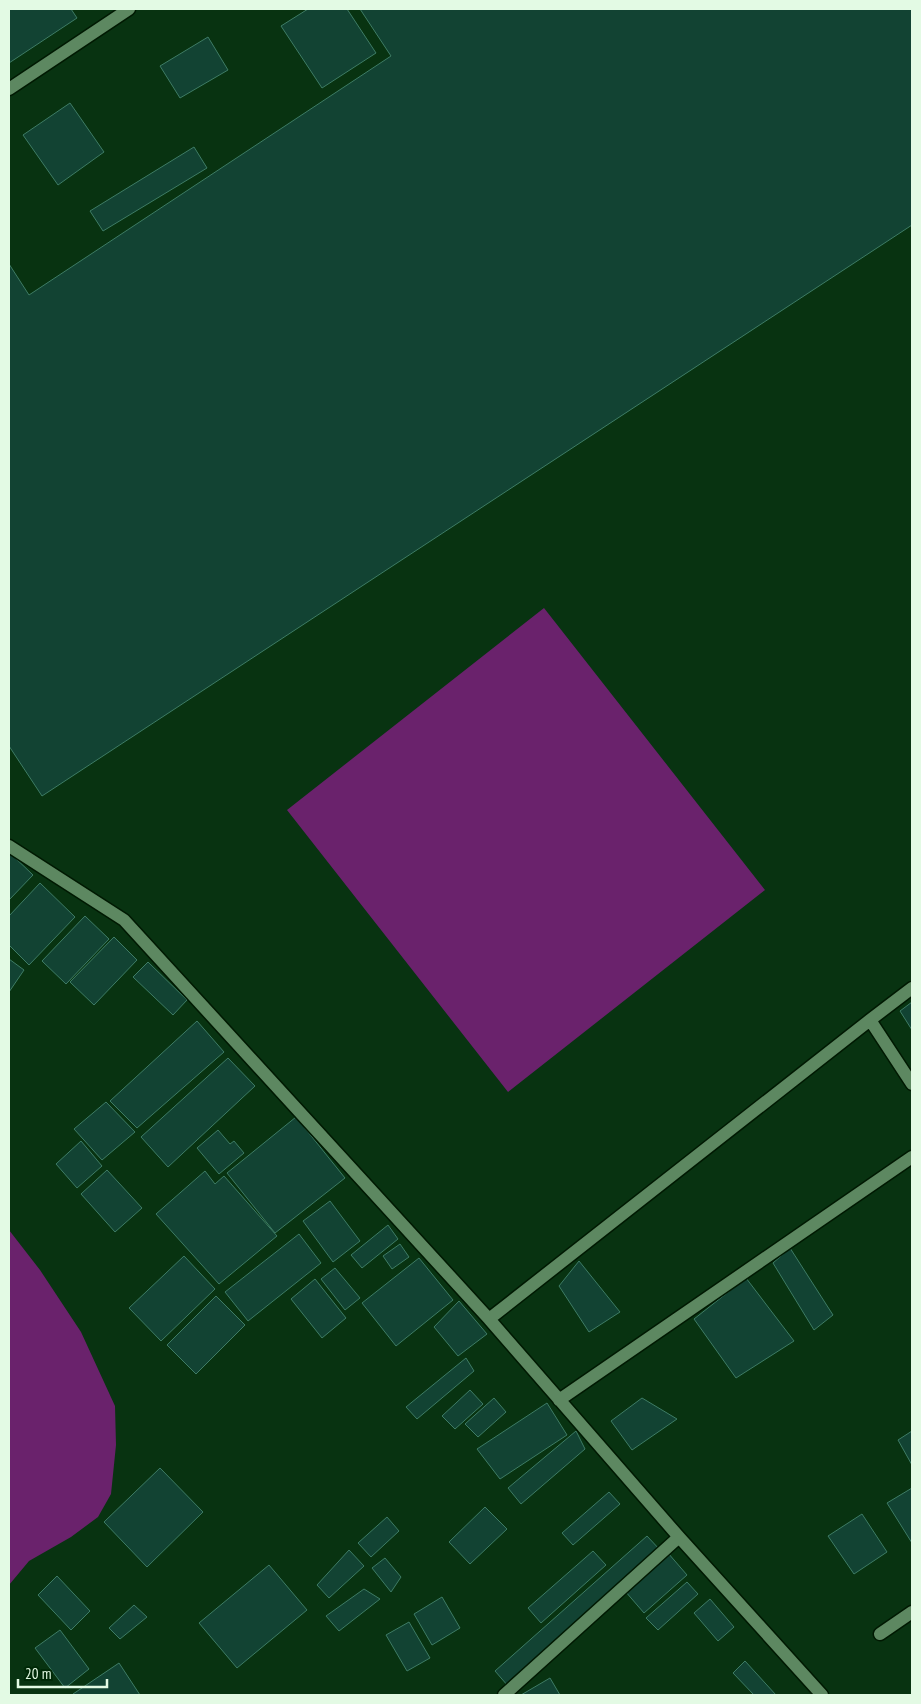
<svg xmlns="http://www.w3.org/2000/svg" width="921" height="1704" viewBox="0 0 921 1704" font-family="'PT Sans Narrow',sans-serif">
<rect width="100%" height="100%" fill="#083311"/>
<path fill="#6a226c" d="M544,608L765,890L508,1092L287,810Z
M9,1230L40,1270L81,1332L115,1406L116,1445L111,1494L98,1517L71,1537L29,1561L9,1585Z"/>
<path fill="#124333" stroke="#3e7c65" d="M9,9H71L77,18L9,63Z
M308,9H347L376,53L322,88L281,26Z
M360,9H912V225L42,796L9,746V264L29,295L391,56Z
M208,37L228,70L180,98L160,66Z
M70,103L104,152L58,185L23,135Z
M194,147L207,168L103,231L90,211Z
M9,852L33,875L9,900Z
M40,883L75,917L29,965L9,945V916Z
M85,916L109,939L66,984L42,961Z
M114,937L137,960L94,1005L70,982Z
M9,959L24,970L9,992Z
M148,962L187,1000L173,1015L133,977Z
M912,1002V1030L900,1011Z
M197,1021L224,1052L137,1128L110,1101Z
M228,1058L255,1086L168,1167L141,1137Z
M106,1102L135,1132L102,1160L74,1129Z
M296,1117L345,1178L275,1233L227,1173Z
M218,1130L230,1144L234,1141L244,1153L219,1174L197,1148Z
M81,1141L102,1166L77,1188L56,1164Z
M107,1170L142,1208L115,1232L81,1194Z
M205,1171L215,1184L224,1176L277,1236L219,1284L156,1214Z
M330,1201L360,1241L333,1262L303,1221Z
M388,1225L398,1239L362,1268L351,1255Z
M299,1234L321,1263L248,1321L225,1292Z
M400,1244L409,1257L392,1269L383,1256Z
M790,1248L833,1315L814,1330L773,1263Z
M184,1256L215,1289L161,1341L129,1308Z
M419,1258L453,1300L396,1346L362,1303Z
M579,1261L620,1312L589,1332L559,1286Z
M335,1268L360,1298L345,1310L321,1279Z
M746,1278L794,1341L736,1378L694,1319Z
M315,1279L346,1318L322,1338L291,1299Z
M216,1296L245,1325L196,1374L167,1345Z
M459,1301L487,1334L458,1356L434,1327Z
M466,1358L474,1371L417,1419L406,1407Z
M470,1390L483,1404L455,1429L442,1416Z
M494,1398L506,1412L478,1437L465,1424Z
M642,1398L677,1419L632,1450L611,1421Z
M547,1403L567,1435L500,1479L477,1449Z
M576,1431L585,1449L521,1504L508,1488Z
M912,1431V1465L898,1440Z
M160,1468L203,1512L147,1567L104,1522Z
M912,1488V1543L887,1503Z
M609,1492L620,1504L573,1545L562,1533Z
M485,1507L507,1529L470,1564L449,1542Z
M862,1514L887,1552L854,1574L828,1536Z
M387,1517L399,1531L371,1557L358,1543Z
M647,1536L661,1551L508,1686L495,1671Z
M349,1550L364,1566L329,1598L317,1585Z
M593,1551L606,1565L541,1623L528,1608Z
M668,1553L687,1575L644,1613L625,1591Z
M385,1558L401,1577L391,1592L372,1568Z
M269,1565L307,1610L237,1668L199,1623Z
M57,1576L90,1611L71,1630L38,1595Z
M687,1582L698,1594L658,1630L646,1618Z
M364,1589L380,1599L339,1631L326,1616Z
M442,1597L460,1628L432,1645L414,1614Z
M710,1599L734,1627L718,1641L694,1613Z
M134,1605L147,1617L120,1639L109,1628Z
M409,1622L430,1658L407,1671L386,1635Z
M60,1630L89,1669L65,1688L35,1648Z
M745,1661L776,1695H754L733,1673Z
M119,1663L140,1695H74L73,1694Z
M550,1678L560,1695H521Z"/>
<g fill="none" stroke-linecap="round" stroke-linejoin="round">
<g stroke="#001902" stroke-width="15">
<path id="minor" d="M9,89L129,9
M9,846L124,920L489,1319L679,1537L822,1695
M870,1020L912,1084
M489,1319L870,1020L912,988
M559,1400L912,1157
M880,1634L912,1612
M504,1695L679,1537"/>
</g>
<use href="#minor" stroke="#5d8861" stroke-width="12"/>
</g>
<rect width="921" height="1704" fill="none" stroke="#e3fae4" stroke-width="20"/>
<path d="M18 1679v8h89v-8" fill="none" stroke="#e3fae4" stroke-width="2.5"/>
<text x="25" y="1679" font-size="15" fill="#e3fae4" stroke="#002907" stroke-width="4" paint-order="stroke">20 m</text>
</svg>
